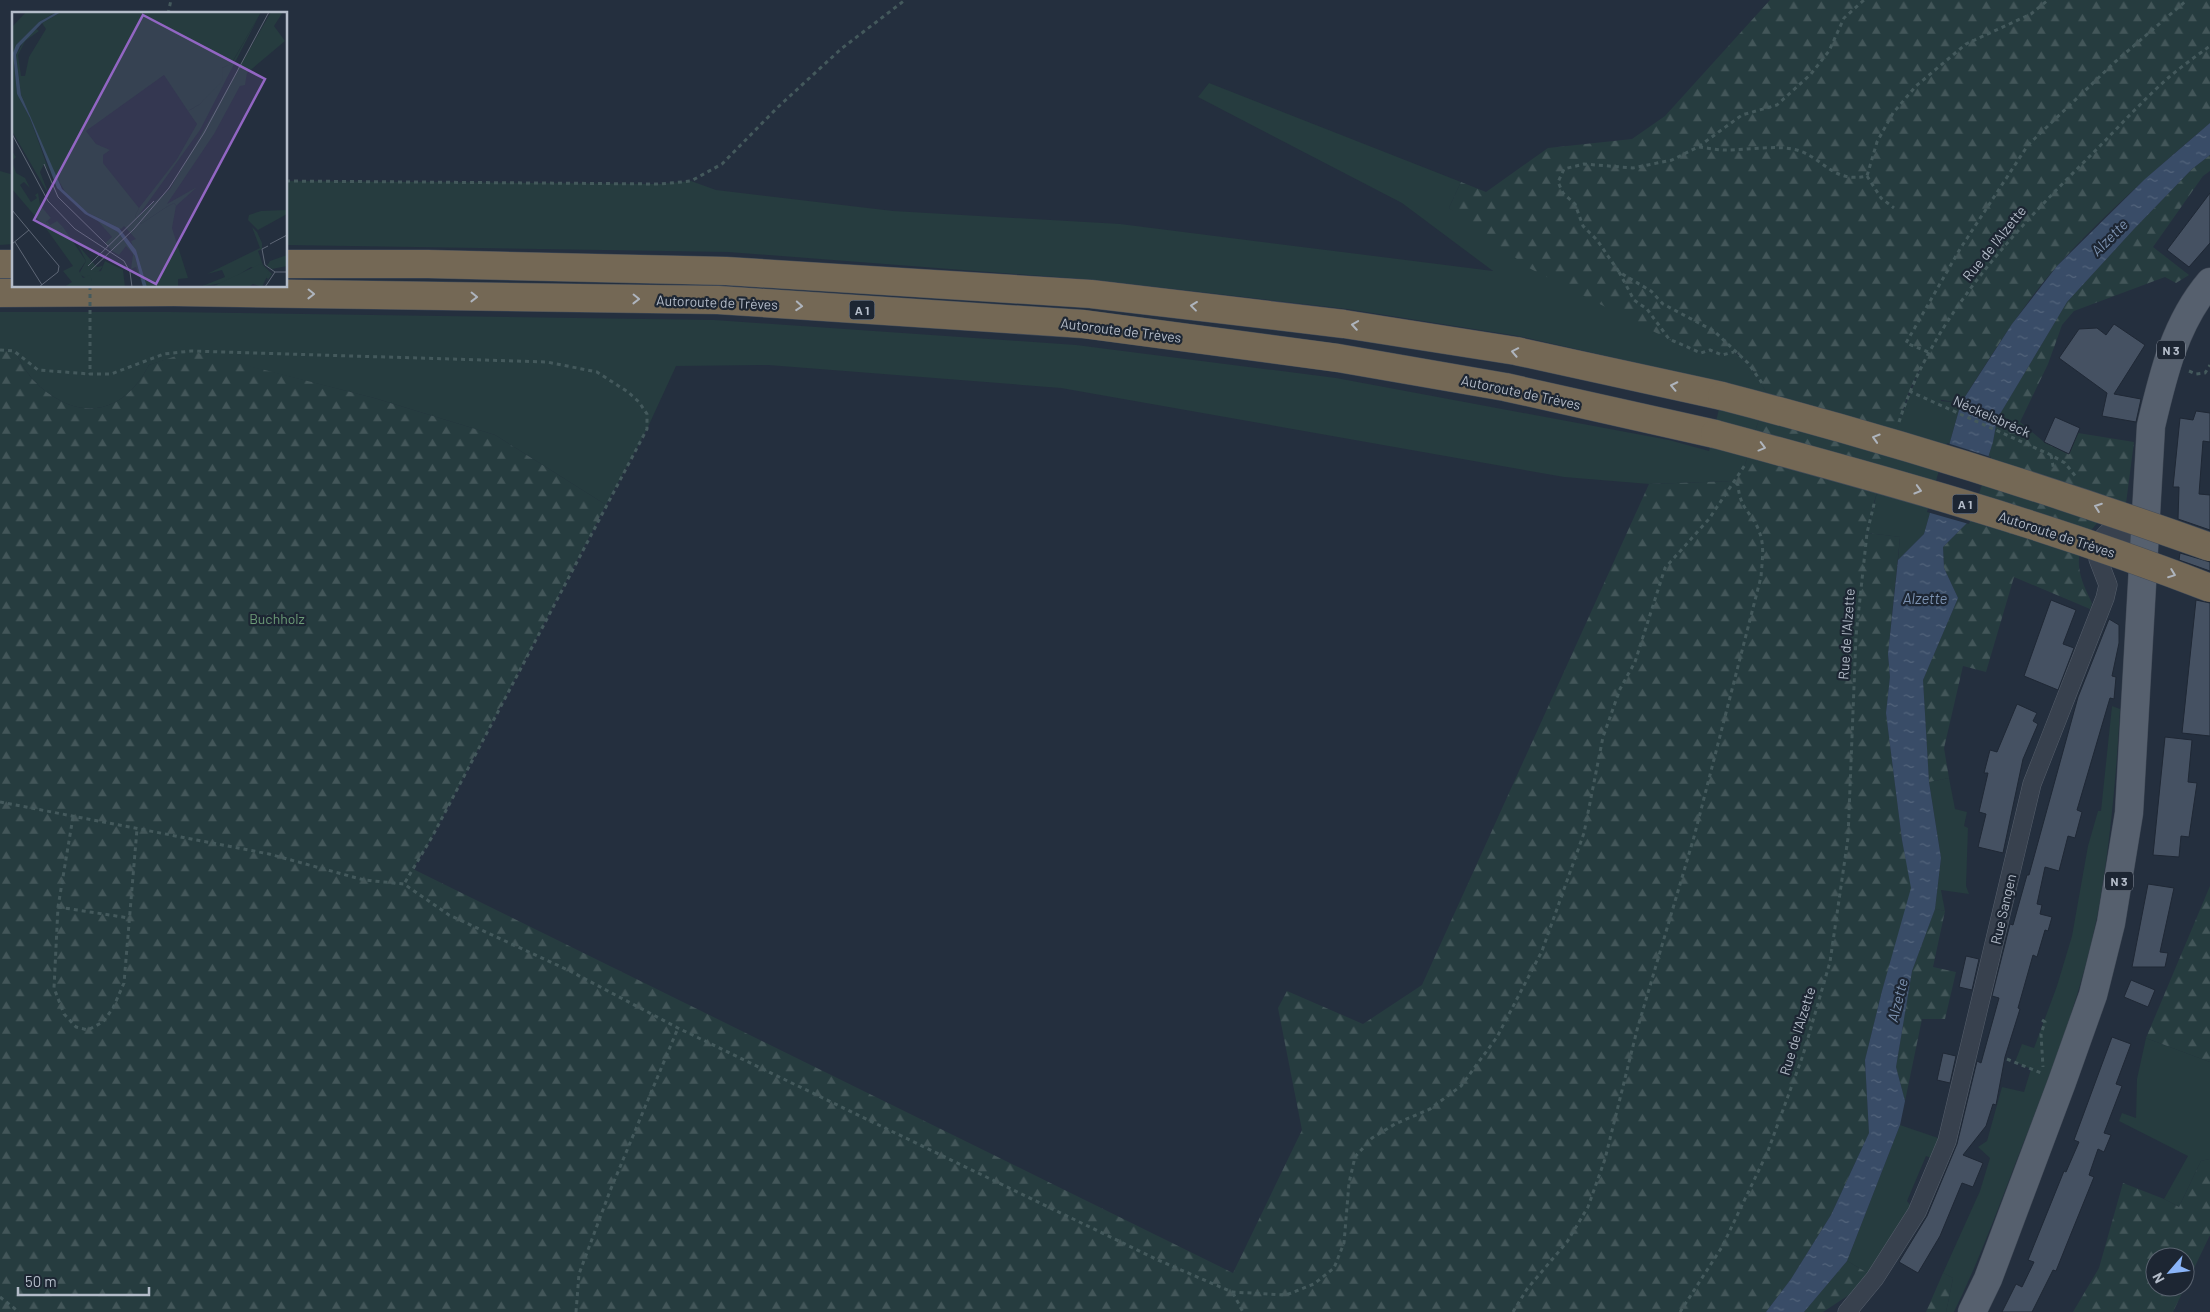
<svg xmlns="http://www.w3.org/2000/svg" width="2210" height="1312" viewBox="0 0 2210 1312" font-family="Barlow,sans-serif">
<defs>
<pattern id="forest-firs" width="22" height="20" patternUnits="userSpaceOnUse" patternTransform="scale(1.25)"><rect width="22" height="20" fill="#263c3f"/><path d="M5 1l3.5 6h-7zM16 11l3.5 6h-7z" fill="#435659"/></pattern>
<pattern id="water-ripples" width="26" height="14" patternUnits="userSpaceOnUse" patternTransform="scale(1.25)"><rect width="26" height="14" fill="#394c67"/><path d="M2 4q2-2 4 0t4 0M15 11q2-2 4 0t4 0" fill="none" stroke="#53647b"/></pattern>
</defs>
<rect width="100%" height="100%" fill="#242f3e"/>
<path fill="#263c3f" d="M1209,83L1461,182L1449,208L1684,347L1701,353L1710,350L1722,355L1734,352L1748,363L1767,393L1745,465L1734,481L1649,484L1564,477L1061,388L768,365L676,366L647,429L606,505L495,435L374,398L191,352L149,365C122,418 74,422 33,380C26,372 20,360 14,351L0,350V312H171L714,320L1076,345L1336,378L1669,440L1709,451L1725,383L1518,336L1347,309L1095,280L728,252L286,245V181L660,184L691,181L716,190L893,211L1120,224L1493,271L1402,203L1198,97Z
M0,171L14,175V244L0,245Z
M1928,352L1941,401L1961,403L1924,534L1898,560L1900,537L1867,533C1881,471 1901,409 1928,352Z
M2112,706L2120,709C2116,779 2110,848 2097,917C2082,992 2054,1065 2026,1136C2003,1195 1982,1255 1954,1312H1946L1953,1278L1943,1273L1980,1191L1990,1158L1978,1147L1987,1141L2002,1087L2024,1092L2031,1069L2015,1062L2022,1044L2034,1048L2057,986L2072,936L2088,846L2098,811H2101Z
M1949,778L1955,809L1967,812L1964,826L1968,828L1966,886L1969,894L1941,890L1945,911L1935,909L1941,858L1929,782Z
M2146,1038L2210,1062V1159L2201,1161L2179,1207L2164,1199L2188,1156L2119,1121L2122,1113L2136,1118L2137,1079Z
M1900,1125L1941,1139L1933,1159L1926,1156L1907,1201L1913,1208L1871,1275L1847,1261Z"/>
<path fill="url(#forest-firs)" d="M1770,0H2210V123C2157,168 2104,214 2057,266C2020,308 1991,356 1961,403L1924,397L1928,353L1909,391L1874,502L1867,533L1900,537L1888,654L1890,677L1886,713L1902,840L1912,888L1882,991L1865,1060L1869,1133L1831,1215L1791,1279L1766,1312H0V350L14,351C20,360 26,372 33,380C74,422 122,418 149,365L191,351L374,398L495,435L606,505L432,837L413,869L1233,1273L1302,1130L1278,1008L1287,991L1363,1024L1422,985L1649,484L1734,481L1745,465L1767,393L1748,363L1735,352L1722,355L1710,350L1701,353L1684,347L1529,268L1449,208L1461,182L1486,192L1548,148L1632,139L1665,116Z
M2210,155V171L2203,176L2153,247L2189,275L2176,283L2165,277L2074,311L2062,325L2048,364L2020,422L2044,442L2069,453L2078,433L2134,442L2124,519L2098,522C2072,551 2075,570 2092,603L2090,609L2014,577L1986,672L1963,666L1944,748L1949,778L1929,782L1923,680L1958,598L1944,568L1943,547L1967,523L1993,442L1997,419L2067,302L2134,229L2192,169Z
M2210,886V1062L2146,1038Z
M1935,909L1945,911L1933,967L1956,972L1945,1019H1922L1905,1101L1896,1067L1912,971Z
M2210,1159V1235L2185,1287V1257H2155V1287H2185L2173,1312H2073L2099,1268L2123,1183L2164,1199L2179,1207L2201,1161Z
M1847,1261L1871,1275L1864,1285L1823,1312H1804Z
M1943,1273L1953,1278L1946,1312H1926Z"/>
<path fill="url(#water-ripples)" d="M2210,123V155L2192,169L2134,229L2067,302L1997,419L1993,442L1967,523L1943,547L1944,568L1958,598L1923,680L1929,782L1941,858L1935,909L1912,971L1896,1067L1905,1101L1900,1125L1847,1261L1804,1312H1766L1791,1279L1831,1215L1869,1133L1865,1060L1882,991L1911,888L1902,840L1886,713L1890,677L1888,654L1898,560L1924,534L1961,403L2012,324L2057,266L2145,179Z"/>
<path fill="#242f3e" d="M1947,443L1991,457L1969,524L1927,512Z"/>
<path fill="#455162" stroke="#1f2835" d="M2210,193V243L2189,267L2167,250Z
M2114,324L2145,345L2114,394L2141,399L2136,422L2102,416L2107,393L2059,358L2079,329L2097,328L2106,335Z
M2196,411L2210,413V442L2203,441L2199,494L2210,495V530L2178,519L2179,487H2173L2180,418L2193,420Z
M2055,417L2080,428L2069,454L2044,442Z
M2180,553L2210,562V571L2179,560Z
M2051,600L2076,610L2063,644L2074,648L2058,690L2024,676Z
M2196,600L2210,603V736L2182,733Z
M2109,619L2119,625V643L2112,676L2116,677L2114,699L2110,698L2077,810L2082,812L2075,838L2068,836L2059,871L2045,867L2037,904L2042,905L2040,914L2052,917L2048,931L2045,930L2037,957L2033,955L2018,1008L2020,1009L2005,1057L1996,1105L1993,1104L1986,1126L1963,1155L1983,1163L1973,1187L1962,1183L1940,1236L1918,1273L1899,1262L1927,1216L1957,1144L1977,1061L1981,1063L1999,998L1992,996L2010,924L2013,925L2027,875H2029L2078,697Z
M2017,704L2037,713L2033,721L2038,724L2023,759L2003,853L1978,847L1986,814L1979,812L1988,773H1984L1990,750L1997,752Z
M2165,737L2192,740L2188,782L2197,783L2189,837L2181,836L2179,857L2153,855Z
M2148,884L2174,888L2160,952L2168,953L2165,967H2132Z
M1966,956L1979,959L1972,990L1959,987Z
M2131,980L2155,990L2148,1007L2124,997Z
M2112,1037L2131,1044L2116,1084L2122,1086L2104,1133L2111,1135L2104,1152L2098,1149L2089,1175L2094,1177L2066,1246L2056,1271L2053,1270L2032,1312H2002L2016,1284L2022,1287L2034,1262L2028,1260L2064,1171L2066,1172L2079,1142L2074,1140Z
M1943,1053L1956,1056L1950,1083L1937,1080Z"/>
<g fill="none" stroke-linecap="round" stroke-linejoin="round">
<g stroke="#565f6c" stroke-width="19">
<path id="minor" d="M1847,1312L1875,1278L1917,1212L1947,1141L2032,784L2105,598L2108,585L2098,559L2100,541L2107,533L2115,531L2146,539"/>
</g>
<g stroke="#414a57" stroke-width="29">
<path id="primary" d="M1972,1312L1988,1279L2062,1082L2093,995L2111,923L2129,813L2151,426C2163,375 2175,323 2210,282"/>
</g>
<g stroke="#434c59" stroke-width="29">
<path id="motorway" d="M0,264H14
M286,264H428L726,271L1091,294L1344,324L1516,351L1722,396
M0,293L174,292L718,300L1083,324L1338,358L1505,387L1715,434"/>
</g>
<path stroke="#44595c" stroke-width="3" stroke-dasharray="4 4" stroke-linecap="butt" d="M168,14L171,0
M1699,147C1708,148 1717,150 1726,150C1746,150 1782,144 1800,151C1826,161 1834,183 1867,176L1877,142L1893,113L1916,86L1966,44L2031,14L2048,0
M1867,176L1881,198L1894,208
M286,181L660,184L691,181L722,164L778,107L841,49L905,0
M1619,272L1634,300L1647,309L1669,339L1701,353L1710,350L1722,355L1734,352
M0,350L14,351L38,370L90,374
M1928,352L1906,343L1960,249L2028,145L2115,62L2187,0
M90,357V374H111L164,354L191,351L547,362L597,372L628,392L639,402L647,414V429L432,837L404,884
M2189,371L2196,374L2205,373L2210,365
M1762,383L1748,363L1714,331L1663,304L1651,291L1619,272L1597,240L1583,226L1575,204L1563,193L1558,182L1564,169L1584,164L1633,168L1672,160L1698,147L1742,115L1777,105L1811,74L1829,51L1844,18L1864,0
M1909,391L2051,455L2065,463L2076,477
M1899,422C1933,316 2013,233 2090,156C2116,130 2141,102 2168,78C2181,67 2196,56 2210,46
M2051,455L2054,471
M0,802L269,854L364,880L404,884L449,915L570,971L678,1028L1158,1260L1232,1292L1286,1295L1314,1284L1334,1268L1344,1243L1349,1183L1355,1157L1372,1138L1395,1124L1430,1109L1461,1086L1497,1037L1542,951L1584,833L1603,737L1620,689L1635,662L1665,568L1709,519L1745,465
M73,817L58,907L54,988L64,1014L76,1027L88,1030L103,1022L113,1008L124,983L137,829
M58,907L129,918
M2042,1020L2045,1022L2041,1034L2043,1067
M2007,1059L2041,1073
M1233,1293L1243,1312
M0,1297L19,1312
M576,1312L579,1274L610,1191L678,1028
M1513,1312L1527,1289L1567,1242L1588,1207L1605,1159L1637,1030L1694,837L1761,577C1762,562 1765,545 1759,531C1752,512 1740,510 1738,485L1734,481
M1680,1312L1722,1247L1768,1151L1803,1055L1830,962L1848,838L1856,636L1867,533L1875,500"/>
<use href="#minor" stroke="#38414e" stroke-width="18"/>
<use href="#primary" stroke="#56606e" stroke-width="28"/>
<use href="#motorway" stroke="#746855" stroke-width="28"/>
<g stroke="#434c59" stroke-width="29" stroke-linecap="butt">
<path id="motorway-bridge" d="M1722,396C1888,439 2048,489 2210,547
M1715,434C1882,479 2049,525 2210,588"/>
</g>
<path stroke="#44595c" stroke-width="3" stroke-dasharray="4 4" stroke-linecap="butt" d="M90,286V357"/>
<use href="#motorway-bridge" stroke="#746855" stroke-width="28"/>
</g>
<defs><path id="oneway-chevron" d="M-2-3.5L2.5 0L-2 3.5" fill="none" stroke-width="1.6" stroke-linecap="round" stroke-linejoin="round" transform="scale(1.25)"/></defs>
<g stroke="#aeb4bd">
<use href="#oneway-chevron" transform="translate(311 294) rotate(1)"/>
<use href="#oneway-chevron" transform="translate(474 297) rotate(1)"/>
<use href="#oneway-chevron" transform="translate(636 299) rotate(1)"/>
<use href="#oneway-chevron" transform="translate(799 306) rotate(4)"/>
<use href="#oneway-chevron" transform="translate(1194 306) rotate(-173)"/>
<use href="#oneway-chevron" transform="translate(1355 325) rotate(-171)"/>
<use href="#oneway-chevron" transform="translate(1515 352) rotate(-169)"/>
<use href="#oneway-chevron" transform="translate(1674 386) rotate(-168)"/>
<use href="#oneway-chevron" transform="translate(1876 438) rotate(-163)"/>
<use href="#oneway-chevron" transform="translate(1762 447) rotate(15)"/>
<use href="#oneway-chevron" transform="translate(1918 490) rotate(16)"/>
<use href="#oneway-chevron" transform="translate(2098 507) rotate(-160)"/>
<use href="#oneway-chevron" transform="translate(2172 574) rotate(21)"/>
</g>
<g text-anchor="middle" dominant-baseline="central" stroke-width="4.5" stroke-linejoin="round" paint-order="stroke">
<g fill="#1d2633" stroke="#878f9c" stroke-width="1">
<rect x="849.5" y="300.5" width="25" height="19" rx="4"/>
<rect x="2157" y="340.5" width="28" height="19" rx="4"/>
<rect x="1952.5" y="494.5" width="25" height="19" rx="4"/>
<rect x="2105" y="871.5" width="28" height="19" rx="4"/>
</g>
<g font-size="12" font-weight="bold" fill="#b4bcc9">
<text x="862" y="310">A 1</text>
<text x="2171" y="350">N 3</text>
<text x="1965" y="504">A 1</text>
<text x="2119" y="881">N 3</text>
</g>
<g font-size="14" fill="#b4bcc9" stroke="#1d2633">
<text transform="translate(1994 243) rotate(-51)">Rue de l'Alzette</text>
<text transform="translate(717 302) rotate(2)">Autoroute de Trèves</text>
<text transform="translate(1121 330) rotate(7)">Autoroute de Trèves</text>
<text transform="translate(1521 392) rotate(12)">Autoroute de Trèves</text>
<text transform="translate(1992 416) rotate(24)">Néckelsbréck</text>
<text transform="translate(2057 534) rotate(18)">Autoroute de Trèves</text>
<text transform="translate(1846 634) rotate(-86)">Rue de l'Alzette</text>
<text transform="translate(2003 909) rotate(-77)">Rue Sangen</text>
<text transform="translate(1797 1031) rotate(-73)">Rue de l'Alzette</text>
</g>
<g font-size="14" fill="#6b9a76" stroke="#1d2633">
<text x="277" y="618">Buchholz</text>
</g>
<g font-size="15" font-style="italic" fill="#7c92b1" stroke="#1d2633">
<text transform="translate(2109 237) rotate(-45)">Alzette</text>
<text x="1925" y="598">Alzette</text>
<text transform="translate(1897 1000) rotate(-76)">Alzette</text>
</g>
</g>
<g transform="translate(12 12)">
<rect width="275" height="275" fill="#242f3e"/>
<path d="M249,0L188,118L127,203L158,177L259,0H271L262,14L273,29L235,61L233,73L228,74L202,122L155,192L185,175L164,194L162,191L153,196L129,212L123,204L127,196L165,147L185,112L176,99L188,92L210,62V56L220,51ZM275,198V202L246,218L236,208L237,203L249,199ZM35,209L38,213L45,209L51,215L42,223L38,222L35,218ZM240,215L245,220L250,231V237L246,239L251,253L260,262L251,275L256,267L239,255L215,270L188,275L213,265L210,258L195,262L248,236ZM66,233L85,255L91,254L79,269L67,262L74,249Z" fill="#263c3f"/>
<path d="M14,0H45L27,10L4,33L2,52L5,82L18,106L37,159L32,152L28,160L38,185L0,119V15ZM49,0H249L219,52L210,56L211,68L188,92L176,99L152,63L74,119L84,132L98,138L91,143V151L127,196L123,204L129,212L153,196L162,191L164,194L160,216L176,266L166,267V275H135L119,229L124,227L122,225L112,214L109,217L76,201L56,185L39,155L9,83L4,43L15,24L24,17L27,19L13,29L6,43L9,64H13L17,45L34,17L30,11ZM0,139L4,145L0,149L4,161L13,166L18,176L12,170L8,173L19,190L25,186L23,183L26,181L28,193L39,206L34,210L37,214L35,218L0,177ZM85,208L106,220L115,232L123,244L131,275L124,255L119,257L121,242L114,234L107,243L100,239L93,231L100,225ZM51,215L74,249L67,259L71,266L78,263L80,269V260L89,259L93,249L111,258L113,275H52L60,270L51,259L61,254L38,222ZM275,243V254L260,257L255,254L258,249ZM248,252L257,260L250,275L241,272L237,275H200Z" fill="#263c3f"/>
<path d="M45,0H49L30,11L8,34L4,43L9,83L50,177L76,201L107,216L124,238L135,275H131L123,244L106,220L73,202L45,176L18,106L5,82L1,41L4,33L27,10Z" fill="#394c67"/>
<path fill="none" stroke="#5e6776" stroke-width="1" d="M0,122L36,189L63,217L112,249L118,260L120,275M32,152L46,185L96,234M0,198L47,254L46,260L27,275M3,230L30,273M0,232L17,218M258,232L275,223M256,234L250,237L253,253L263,260H275M76,254L142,189M79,258L122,217L157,176L192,121L257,0M253,275L263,260"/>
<path fill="#9266c3" fill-opacity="0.15" stroke="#9266c3" stroke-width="2.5" d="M131,3L253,67L144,272L22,208Z"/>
<rect width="275" height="275" fill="none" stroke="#b4bcc9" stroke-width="2.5"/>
</g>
<g transform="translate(2170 1272) rotate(242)"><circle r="24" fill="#1d2633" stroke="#59626f"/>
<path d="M0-4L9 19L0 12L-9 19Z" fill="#8ab4f8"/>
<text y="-8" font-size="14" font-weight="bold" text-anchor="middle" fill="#b4bcc9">N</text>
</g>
<path d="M18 1287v8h131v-8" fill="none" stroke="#b4bcc9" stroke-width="2.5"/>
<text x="25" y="1287" font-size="15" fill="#b4bcc9" stroke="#1d2633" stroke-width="4" paint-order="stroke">50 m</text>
</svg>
